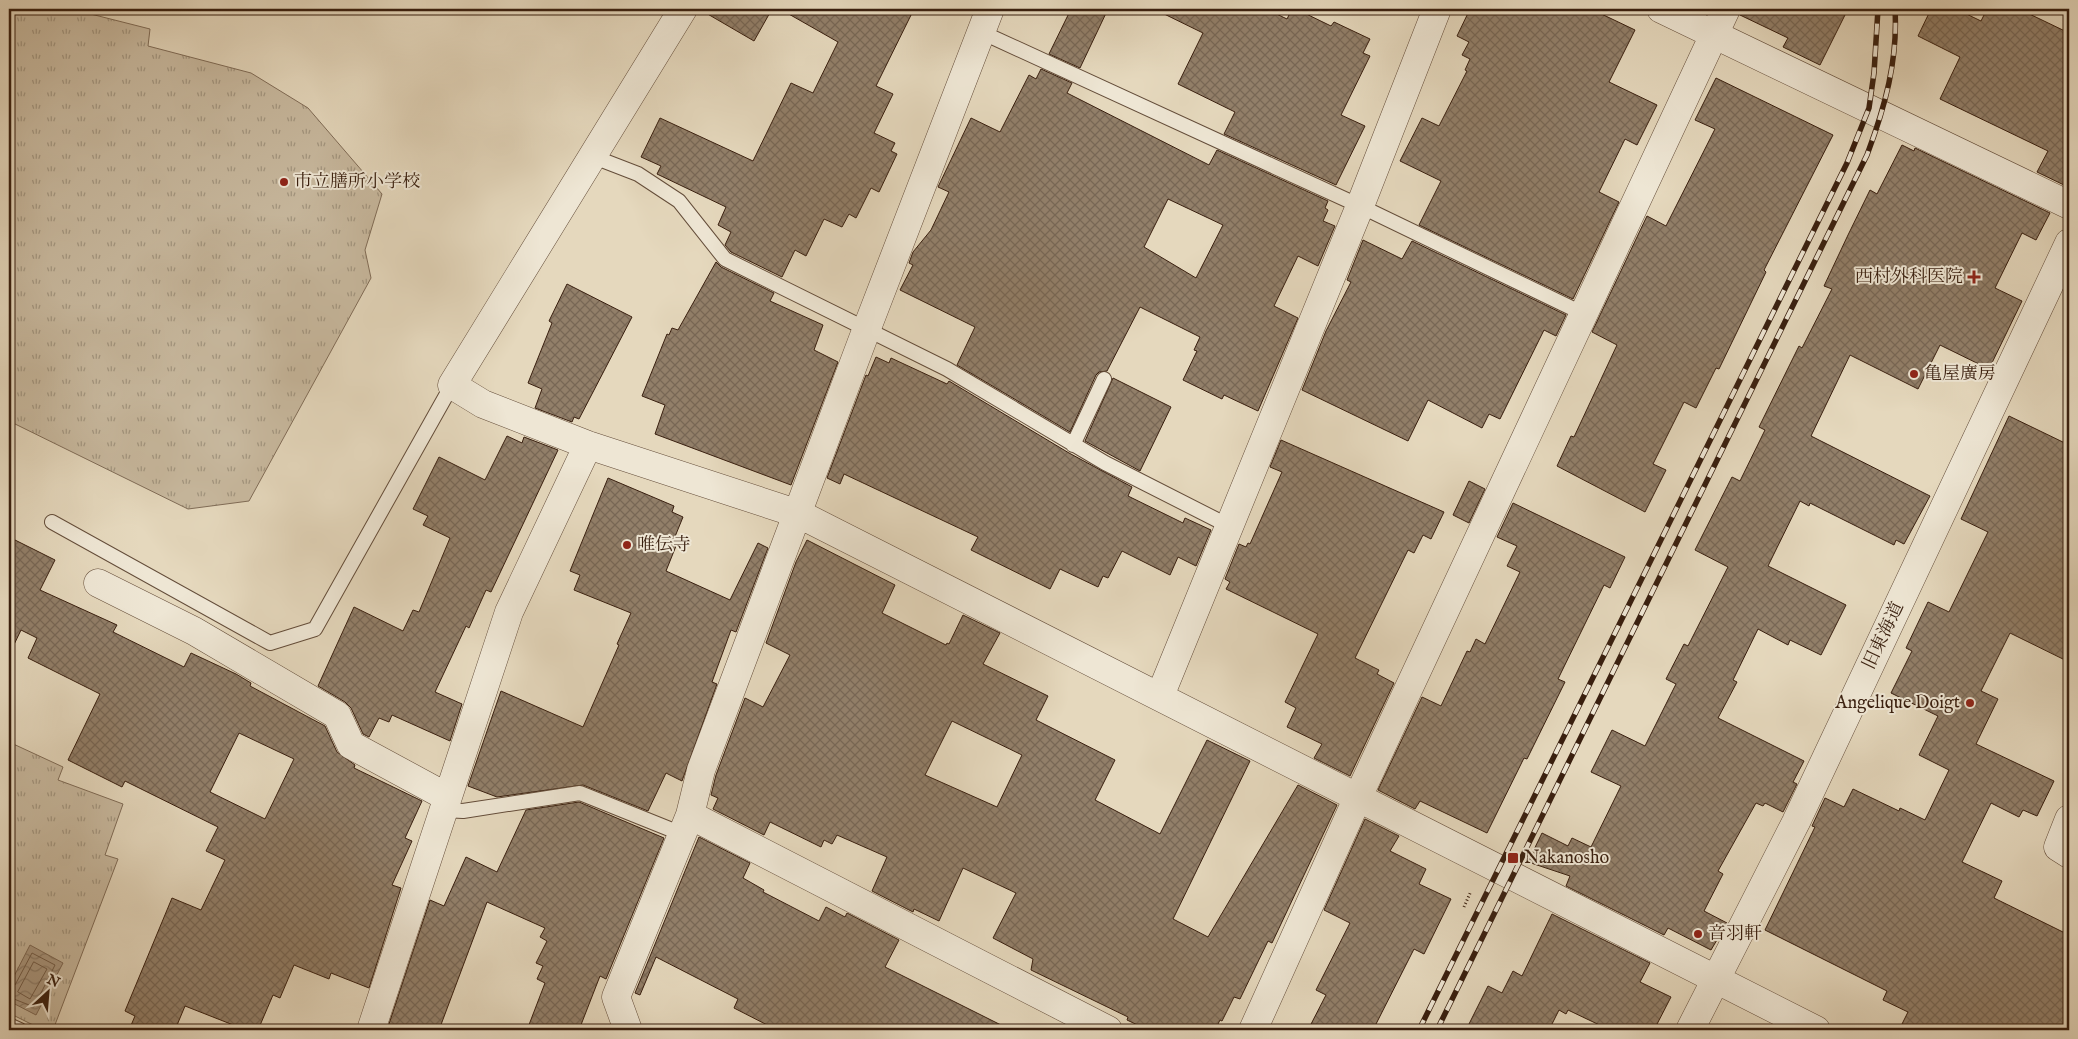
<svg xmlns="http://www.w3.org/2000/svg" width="2078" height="1039" viewBox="0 0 2078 1039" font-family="'IM FELL English','Noto Serif JP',serif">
<defs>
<pattern id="grass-tufts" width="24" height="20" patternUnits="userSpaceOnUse" patternTransform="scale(1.25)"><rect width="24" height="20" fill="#c8b99f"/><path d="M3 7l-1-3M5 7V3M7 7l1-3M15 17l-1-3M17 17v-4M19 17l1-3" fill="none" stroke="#a39680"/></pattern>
<pattern id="water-waves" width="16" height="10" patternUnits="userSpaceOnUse" patternTransform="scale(1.25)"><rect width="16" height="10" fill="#ab9982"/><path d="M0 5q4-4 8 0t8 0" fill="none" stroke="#8c7c69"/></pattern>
<pattern id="building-cross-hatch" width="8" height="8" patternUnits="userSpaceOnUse" patternTransform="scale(1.25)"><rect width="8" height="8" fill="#927f69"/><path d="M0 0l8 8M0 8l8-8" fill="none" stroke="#786755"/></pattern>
</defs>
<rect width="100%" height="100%" fill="#e5d8bd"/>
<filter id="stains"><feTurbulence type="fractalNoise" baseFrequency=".004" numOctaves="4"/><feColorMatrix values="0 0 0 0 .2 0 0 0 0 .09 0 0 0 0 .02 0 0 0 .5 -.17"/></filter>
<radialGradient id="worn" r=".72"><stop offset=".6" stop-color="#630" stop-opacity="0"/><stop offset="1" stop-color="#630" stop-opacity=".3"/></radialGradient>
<path fill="url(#grass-tufts)" stroke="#806c57" d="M9,9H71L150,29L148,46L251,73L308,108L382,194L365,250L371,278L249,501L188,509L9,421Z
M9,742L63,767L58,780L123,804L105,855L118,859L53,1030H43L9,1013Z"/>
<path fill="url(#water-waves)" stroke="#7d6854" d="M30,945L63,963L36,1015L9,1001V986Z"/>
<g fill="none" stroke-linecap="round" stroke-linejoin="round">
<path stroke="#725c48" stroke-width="1" d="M34,962L47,969L30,999L18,992Z
M9,987L15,985L32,953L55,965L34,1007L9,997"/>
</g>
<path fill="url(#building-cross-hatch)" stroke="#391f0f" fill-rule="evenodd" d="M699,9H772L754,41Z
M780,9H914L876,86L893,94L874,133L895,143L891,151L897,154L879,192L871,188L856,218L849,214L842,227L824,219L806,256L795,250L782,277L731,252L725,245L731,232L718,225L726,207L657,174L661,166L641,157L660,118L753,161L791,83L813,93L838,42Z
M1071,9H1108L1080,68L1049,54Z
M1154,9H1266L1287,19L1292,9H1296L1331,26L1334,22L1370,39L1363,53L1370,56L1341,115L1365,126L1336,185L1224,134L1235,112L1178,84L1203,33Z
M1470,9H1591L1635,30L1609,82L1657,105L1637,145L1625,139L1599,192L1619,202L1573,299L1419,225L1441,181L1400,161L1422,118L1439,126L1467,71L1465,70L1470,59L1462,55L1469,42L1457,36Z
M1741,9H1848L1820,65L1783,47L1788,38L1740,15Z
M1931,9H1956L1981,21L1987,9H2019L2069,33V175L2064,185L2037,172L2048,151L1940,99L1960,57L1918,36Z
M1041,69L1072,83L1067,93L1209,165L1217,150L1328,201L1325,208L1328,210L1323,221L1335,226L1318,266L1298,256L1274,306L1298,318L1258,411L1224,395L1222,399L1183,380L1197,351L1194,350L1200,337L1140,307L1107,371L1099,372L1096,375L1070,432L957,365L975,327L900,290L913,265L909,263L913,252L931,230L949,192L938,187L971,118L1000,132L1029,75L1036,79ZM1168,199L1223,225L1196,278L1144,247Z
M1716,78L1833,135L1764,270L1766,272L1719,369L1716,368L1696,408L1684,402L1653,464L1666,470L1645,512L1557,466L1571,436L1574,437L1617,345L1592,332L1647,216L1666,226L1715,129L1695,120Z
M1902,145L1914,151L1915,148L2050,213L2036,240L2022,233L1995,288L2022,301L1989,369L1940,345L1918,389L1850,355L1811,436L1930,496L1904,544L1896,540L1894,545L1810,503L1809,506L1800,501L1768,566L1846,605L1821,655L1790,640L1788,645L1758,629L1733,680L1737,682L1718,718L1804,761L1793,782L1797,784L1783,812L1765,803L1763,806L1756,803L1718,871L1723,874L1704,911L1727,923L1711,950L1668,928L1664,935L1566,886L1570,876L1528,862L1542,833L1568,846L1572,838L1591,847L1621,786L1591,772L1612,730L1645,746L1676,684L1666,679L1684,644L1688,646L1728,567L1695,550L1732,477L1740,481L1765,430L1759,427L1799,346L1802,348L1832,289L1824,286L1848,235L1870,190L1877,194Z
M1363,240L1402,259L1412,241L1566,315L1556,336L1544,330L1500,419L1489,414L1482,428L1428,400L1408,441L1302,390L1326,331L1351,282L1347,280Z
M716,262L721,267L774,293L770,301L823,325L814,350L838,362L791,485L655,434L665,405L642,396L667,334L669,335L672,328L678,330Z
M567,284L632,317L579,419L574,417L572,422L535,408L542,389L528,383L552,323L549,321Z
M876,357L889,363L891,358L947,384L949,381L1069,453L1132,487L1128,496L1183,523L1185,518L1211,530L1196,566L1178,557L1170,575L1122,551L1108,578L1103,576L1098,587L1060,569L1050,589L971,550L978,537L844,474L840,484L827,478L866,375L868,376Z
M1113,378L1171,407L1140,471L1085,441Z
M2009,416L2069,445V662L2010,633L1981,691L1998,699L1976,744L2054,781L2037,816L2023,810L2019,817L1991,803L1962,862L2002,881L1994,898L2069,935V1030H1899L1908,1012L1883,1000L1887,991L1765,930L1815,827L1812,826L1825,798L1844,807L1853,789L1899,811L1900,808L1925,820L1949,770L1919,755L1938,716L1891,693L1912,651L1906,648L1928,602L1949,612L1988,532L1961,519Z
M507,436L522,443L524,437L558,450L491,592L486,590L469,628L466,626L435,692L462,704L450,741L392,715L389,722L379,718L369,737L363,734L351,708L345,702L318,686L354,607L403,631L413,610L419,612L450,538L423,525L428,516L413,509L439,457L485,480Z
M1281,440L1444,512L1431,539L1423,535L1414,553L1408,550L1355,658L1379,670L1377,674L1394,683L1350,776L1314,758L1322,744L1287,727L1296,708L1285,702L1318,634L1226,589L1230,582L1225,579L1239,544L1246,547L1248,543L1250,544L1282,472L1270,467Z
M608,478L674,506L672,512L683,517L672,544L676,546L666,571L730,600L758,543L768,548L736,632L731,630L712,682L717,684L682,781L666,773L648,811L583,785L497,797L468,786L501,691L583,727L619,645L617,644L631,613L574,590L580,575L570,571Z
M1469,481L1485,489L1469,523L1453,515Z
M1513,503L1625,557L1610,588L1604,585L1558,679L1565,682L1527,759L1524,758L1487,833L1420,801L1415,809L1378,790L1422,697L1441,706L1467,651L1470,652L1476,639L1485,644L1520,572L1507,566L1517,546L1497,537Z
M9,537L55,560L40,590L117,625L113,632L184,667L191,653L236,674L251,683L250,686L325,726L337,752L355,765L354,768L422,801L405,838L412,841L392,885L401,888L369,988L331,973L329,979L294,965L280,998L273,995L258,1030H246L185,1006L175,1030H129L135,1016L125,1011L172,898L201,910L225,860L206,851L218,827L125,781L122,787L68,760L100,694L28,658L37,638L21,630L9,655ZM239,733L294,759L265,819L210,792Z
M807,540L895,585L882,613L946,645L947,643L949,644L963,615L1000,633L983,664L1048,696L1036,720L1115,760L1095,800L1160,834L1207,740L1250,761L1173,919L1208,937L1298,785L1337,805L1272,943L1268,941L1240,999L1234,997L1222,1021L1220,1020L1215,1030H1148L1127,1020L1128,1017L1031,970L1033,959L993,938L1016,893L963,868L939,921L914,909L913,912L872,891L887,857L837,835L832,844L824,840L821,847L770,822L764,835L713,809L718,798L711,795L716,775L745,698L763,707L790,655L766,643L796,562ZM952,721L1022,755L997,807L925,775Z
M579,802L664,838L606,979L600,976L579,1030H527L545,983L537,979L543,966L536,963L547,941L540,937L545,928L487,902L439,1030H387L430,900L444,906L466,857L497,872L526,810Z
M1365,819L1399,836L1390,851L1426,869L1419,884L1451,899L1424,954L1414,949L1373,1030H1308L1326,995L1316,990L1350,923L1324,910Z
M699,837L750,863L743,878L764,890L763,892L819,921L826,907L845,917L847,913L899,940L885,967L1011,1030H777L734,1008L738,999L656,957L640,995L635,993Z
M1552,914L1650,963L1640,982L1671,997L1654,1030H1610L1568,1010L1566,1014L1559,1010L1549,1030H1466L1488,986L1502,993L1513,971L1522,976Z"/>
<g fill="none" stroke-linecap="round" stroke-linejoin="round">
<g stroke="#644d3a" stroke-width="16">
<path id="service" d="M981,32L1360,206L1584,314
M594,157L638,174L679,201L725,259L947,369L1105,463L1229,526
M1073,445L1104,379
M52,522L270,643L315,629L452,385
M443,810L463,811L580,793L682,834
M9,1025L20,1030"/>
</g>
<g stroke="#644d3a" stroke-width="29">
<path id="minor" d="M683,9L452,385L483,404L588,445L799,514L1816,1030
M1661,9L2069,205
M98,583L194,631L337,715L351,745L447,797
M1160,696L1360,206L1437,9
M690,815L1108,1030
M2069,819L2058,847L2069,854
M371,1030L509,612L588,445
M628,1030L616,997L690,815L701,770L867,328L990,9
M1253,1030L1358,797L1726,9
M1690,1030L1796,822L2069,243"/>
</g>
<path stroke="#391f0f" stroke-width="3" stroke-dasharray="1 2.5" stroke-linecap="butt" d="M1464,907L1471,891"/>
<use href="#service" stroke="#eee6d4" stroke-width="14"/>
<use href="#minor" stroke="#eee6d4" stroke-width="28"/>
<g stroke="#391f0f" stroke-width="5.5">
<path id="rail" d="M1419,1030L1847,163L1869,108L1874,73L1878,9
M1437,1030L1867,155C1885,107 1898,60 1895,9"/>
</g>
<use href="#rail" stroke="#eee6d4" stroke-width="4" stroke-dasharray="11" stroke-linecap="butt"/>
</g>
<g fill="#8f2418" stroke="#eee6d4" stroke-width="2">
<circle cx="284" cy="182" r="5"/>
<path d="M1971.5 269.5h5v5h5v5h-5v5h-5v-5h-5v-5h5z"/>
<circle cx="1914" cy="374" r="5"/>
<circle cx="627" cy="545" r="5"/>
<circle cx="1970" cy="703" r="5"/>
<rect x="1507" y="852" width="12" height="12" rx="2.5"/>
<circle cx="1698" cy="934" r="5"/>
</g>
<g text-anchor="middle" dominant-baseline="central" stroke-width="4" stroke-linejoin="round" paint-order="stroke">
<g font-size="18" fill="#391f0f" stroke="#eee6d4" text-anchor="start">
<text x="294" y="182">市立膳所小学校</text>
<text x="1963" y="277" text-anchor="end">西村外科医院</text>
<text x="1924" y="374">亀屋廣房</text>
<text x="637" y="545">唯伝寺</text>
<text x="1960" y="703" text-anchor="end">Angelique Doigt</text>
<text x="1524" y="858">Nakanosho</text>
<text x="1708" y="934">音羽軒</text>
</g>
<g font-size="18" fill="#391f0f" stroke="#eee6d4">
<text transform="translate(1884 636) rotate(-65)">旧東海道</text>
</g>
</g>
<rect width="2078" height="1039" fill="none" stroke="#e5d8bd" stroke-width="30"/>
<rect x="10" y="10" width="2058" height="1019" fill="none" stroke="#391f0f" stroke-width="2.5"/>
<rect x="15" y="15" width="2048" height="1009" fill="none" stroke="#391f0f"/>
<g transform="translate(48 992) rotate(26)" stroke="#eee6d4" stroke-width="4" paint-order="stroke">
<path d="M0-4L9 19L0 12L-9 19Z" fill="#391f0f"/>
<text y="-8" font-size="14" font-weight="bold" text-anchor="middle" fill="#391f0f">N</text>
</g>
<rect width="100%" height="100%" filter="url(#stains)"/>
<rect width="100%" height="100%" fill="url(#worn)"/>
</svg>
